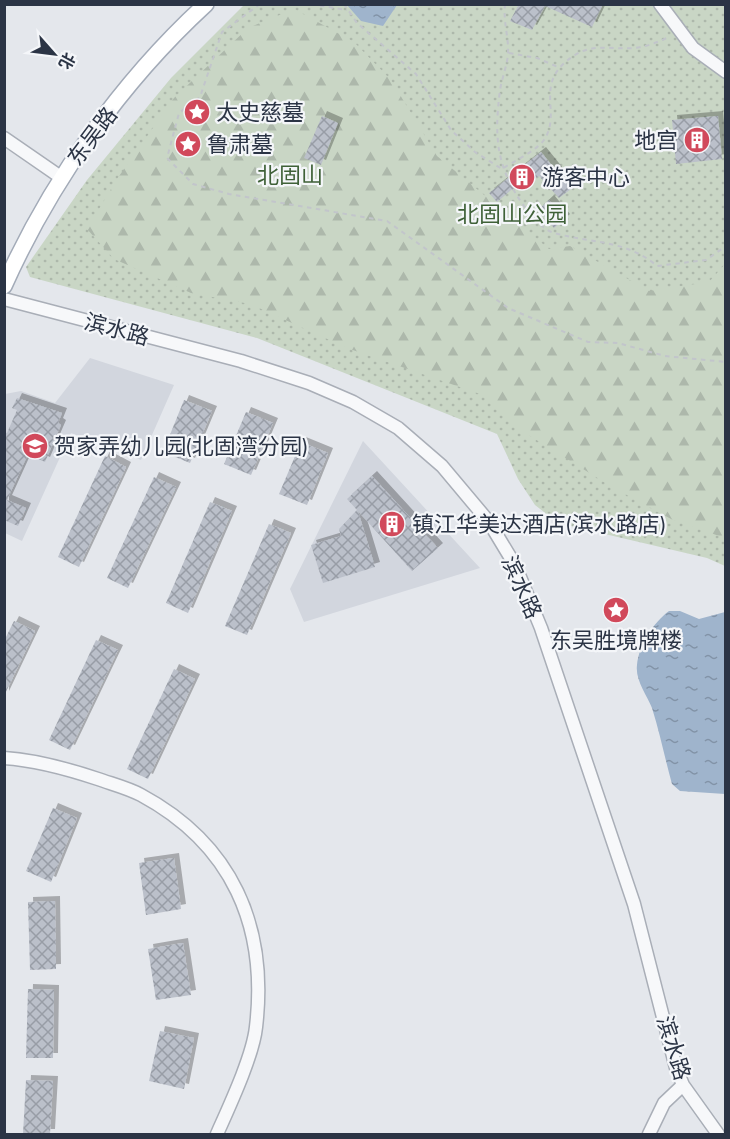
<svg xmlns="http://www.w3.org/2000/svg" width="730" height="1139" font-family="'Titillium Web','Noto Sans SC',sans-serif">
<defs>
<pattern id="grass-dots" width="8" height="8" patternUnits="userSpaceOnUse" patternTransform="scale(1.5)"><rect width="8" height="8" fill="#c9d6c5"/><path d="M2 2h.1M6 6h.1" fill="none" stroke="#adb8ab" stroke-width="1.8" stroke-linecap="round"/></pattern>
<pattern id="forest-firs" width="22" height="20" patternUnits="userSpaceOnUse" patternTransform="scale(1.5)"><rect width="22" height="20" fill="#c9d6c5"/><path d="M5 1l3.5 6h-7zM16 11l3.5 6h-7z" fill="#adb8ab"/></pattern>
<pattern id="water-ripples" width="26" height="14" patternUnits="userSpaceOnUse" patternTransform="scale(1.5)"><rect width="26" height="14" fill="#9fb4cc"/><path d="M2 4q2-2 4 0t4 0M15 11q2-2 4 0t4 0" fill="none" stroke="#8293a7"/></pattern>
<pattern id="building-cross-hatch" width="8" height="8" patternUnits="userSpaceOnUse" patternTransform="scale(1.5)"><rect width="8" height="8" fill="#bbc0ca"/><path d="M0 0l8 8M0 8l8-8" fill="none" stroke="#989da6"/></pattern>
<filter id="shadow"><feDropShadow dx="5" dy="-5" stdDeviation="0" flood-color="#0004"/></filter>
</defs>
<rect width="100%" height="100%" fill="#e4e7ec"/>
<path fill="#d2d6de" d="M90,358L174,385L141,460L71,433L22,541L5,533V394L21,391L55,403Z
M363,441L480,568L304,622L290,589Z"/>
<path fill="url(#grass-dots)" d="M244,5H725V566L707,558L558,523L535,505L518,479L497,434L257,338L30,277L26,267L87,180L171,78Z"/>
<path fill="url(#forest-firs)" d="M294,9L354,42L391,80L437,156L549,249L570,246L649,291L709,282L725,264V538L673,520L612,487L522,431L480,394L347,348L250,304L191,293L114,259L87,229L117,179L174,98L248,28Z"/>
<path fill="url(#water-ripples)" d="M347,5H397L383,26L361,21Z
M669,611H680L699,619L725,612V794L680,791L672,784C665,759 660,733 652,708C647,695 635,680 637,665C639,645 653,623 669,611Z"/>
<path fill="url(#building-cross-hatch)" filter="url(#shadow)" d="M519,4H603L592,27L545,6L532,30L510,21Z
M322,116L338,123L321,165L304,158Z
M718,116L722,159L676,164L672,120Z
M541,152L571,189L559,198L539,176L527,183L524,179L497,202L489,193Z
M549,200L565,219L554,228L538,210Z
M17,398L62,413L58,423L61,425L45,462L28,454L7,500L26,508L18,526L4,520V432L7,433L17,410L12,408Z
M184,400L212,411L190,463L163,452Z
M246,412L273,423L251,475L224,464Z
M301,442L328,453L307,505L279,494Z
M105,456L126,467L79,567L58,557Z
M372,476L438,548L412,571L358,511L375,567L323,583L311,545L341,536L339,529L357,510L347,499Z
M154,477L176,487L128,588L107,578Z
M210,502L232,511L188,613L166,603Z
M269,524L291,533L247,635L225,626Z
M14,621L35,631L4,696V641Z
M96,640L118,650L70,750L49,740Z
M174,669L195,679L148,779L127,769Z
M53,808L77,818L51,882L26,871Z
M174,858L181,909L146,915L139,863Z
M55,901L56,969L30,970L28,902Z
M183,943L191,995L156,1000L148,949Z
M28,989L54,990L53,1058H26Z
M160,1031L194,1038L184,1089L149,1081Z
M26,1080L53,1081L50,1134H23Z"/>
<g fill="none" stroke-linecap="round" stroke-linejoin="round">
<defs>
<path id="minor" d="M660,4L693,48L726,72
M4,138L62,178
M4,299L241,361L309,383L353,402L398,428L442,466L489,522L515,565L541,628L634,904L676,1068L683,1085L718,1134
M4,758C36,760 68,769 98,779C112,784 128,788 141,795C232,844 268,926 256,1027C253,1056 229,1107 217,1134
M649,1134L664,1103L683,1085"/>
<path id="major" d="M4,286C51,181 121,82 206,4"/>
</defs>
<use href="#minor" stroke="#a9aeb7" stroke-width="15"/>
<use href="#major" stroke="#a3abb8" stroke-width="18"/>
<path stroke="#c2c5cb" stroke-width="2" stroke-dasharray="4.5 4.5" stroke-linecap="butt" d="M260,4L222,32L200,97L179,113L167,158L193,184L229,194L387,221L508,308L588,342L618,343L665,356L726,362
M311,4L347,10
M344,4L357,23L416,74L451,130L475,152L502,169C514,161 536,151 544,140C563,111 531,83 575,55C594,43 613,50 634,48C646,47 658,42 669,37
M505,4C503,22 509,38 508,54C507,66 502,78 500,90C494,137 496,167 524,206C531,215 543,230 554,233C590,243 627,240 657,266L706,260L726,246
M509,53L537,58L558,67"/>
<use href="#minor" stroke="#f7f8fa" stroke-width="12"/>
<use href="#major" stroke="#fff" stroke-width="15"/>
</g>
<defs>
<symbol id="sight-disc" viewBox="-11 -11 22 22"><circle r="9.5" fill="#d1495b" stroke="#f4f6f9"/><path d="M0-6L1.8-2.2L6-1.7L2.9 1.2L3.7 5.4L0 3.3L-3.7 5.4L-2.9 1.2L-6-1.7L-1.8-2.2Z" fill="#fff"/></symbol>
<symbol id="building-disc" viewBox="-11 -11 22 22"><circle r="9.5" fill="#d1495b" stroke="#f4f6f9"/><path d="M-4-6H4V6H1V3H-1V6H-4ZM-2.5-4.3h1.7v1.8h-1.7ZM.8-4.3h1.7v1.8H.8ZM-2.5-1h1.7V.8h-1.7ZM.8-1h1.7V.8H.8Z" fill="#fff"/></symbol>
<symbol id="school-disc" viewBox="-11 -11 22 22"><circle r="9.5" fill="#d1495b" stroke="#f4f6f9"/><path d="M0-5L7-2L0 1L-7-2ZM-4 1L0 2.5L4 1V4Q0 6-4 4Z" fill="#fff"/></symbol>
</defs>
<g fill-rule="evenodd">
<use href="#sight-disc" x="182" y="97" width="30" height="30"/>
<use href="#building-disc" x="682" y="125" width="30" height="30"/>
<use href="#sight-disc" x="173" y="129" width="30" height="30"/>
<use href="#building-disc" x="507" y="162" width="30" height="30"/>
<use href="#school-disc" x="20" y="431" width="30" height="30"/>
<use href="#building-disc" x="377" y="509" width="30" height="30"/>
<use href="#sight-disc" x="601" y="595" width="30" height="30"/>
</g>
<g text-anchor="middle" stroke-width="4.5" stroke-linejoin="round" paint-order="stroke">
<g font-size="22" fill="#2b3445" stroke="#f4f6f9" text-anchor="start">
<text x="216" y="120">太史慈墓</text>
<text x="678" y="148" text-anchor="end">地宫</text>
<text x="207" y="152">鲁肃墓</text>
<text x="542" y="185">游客中心</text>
<text x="54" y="454">贺家弄幼儿园(北固湾分园)</text>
<text x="412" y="532">镇江华美达酒店(滨水路店)</text>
<text x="616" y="648" text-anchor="middle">东吴胜境牌楼</text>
</g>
<g font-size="22" fill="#2b3445" stroke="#f4f6f9">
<text transform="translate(92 136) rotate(-53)" y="8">东吴路</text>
<text transform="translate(117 329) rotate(15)" y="8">滨水路</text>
<text transform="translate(522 587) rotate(66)" y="8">滨水路</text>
<text transform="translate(674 1048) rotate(73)" y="8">滨水路</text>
</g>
<g font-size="22" fill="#3f6138" stroke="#f4f6f9">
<text x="290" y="183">北固山</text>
<text x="512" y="222">北固山公园</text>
</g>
</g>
<rect width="730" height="1139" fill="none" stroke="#2b3445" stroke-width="12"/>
<g transform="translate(54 54) rotate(118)" stroke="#f4f6f9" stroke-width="4.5" paint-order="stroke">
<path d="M0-4.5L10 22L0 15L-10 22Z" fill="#2b3445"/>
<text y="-9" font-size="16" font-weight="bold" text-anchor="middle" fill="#2b3445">北</text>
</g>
</svg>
